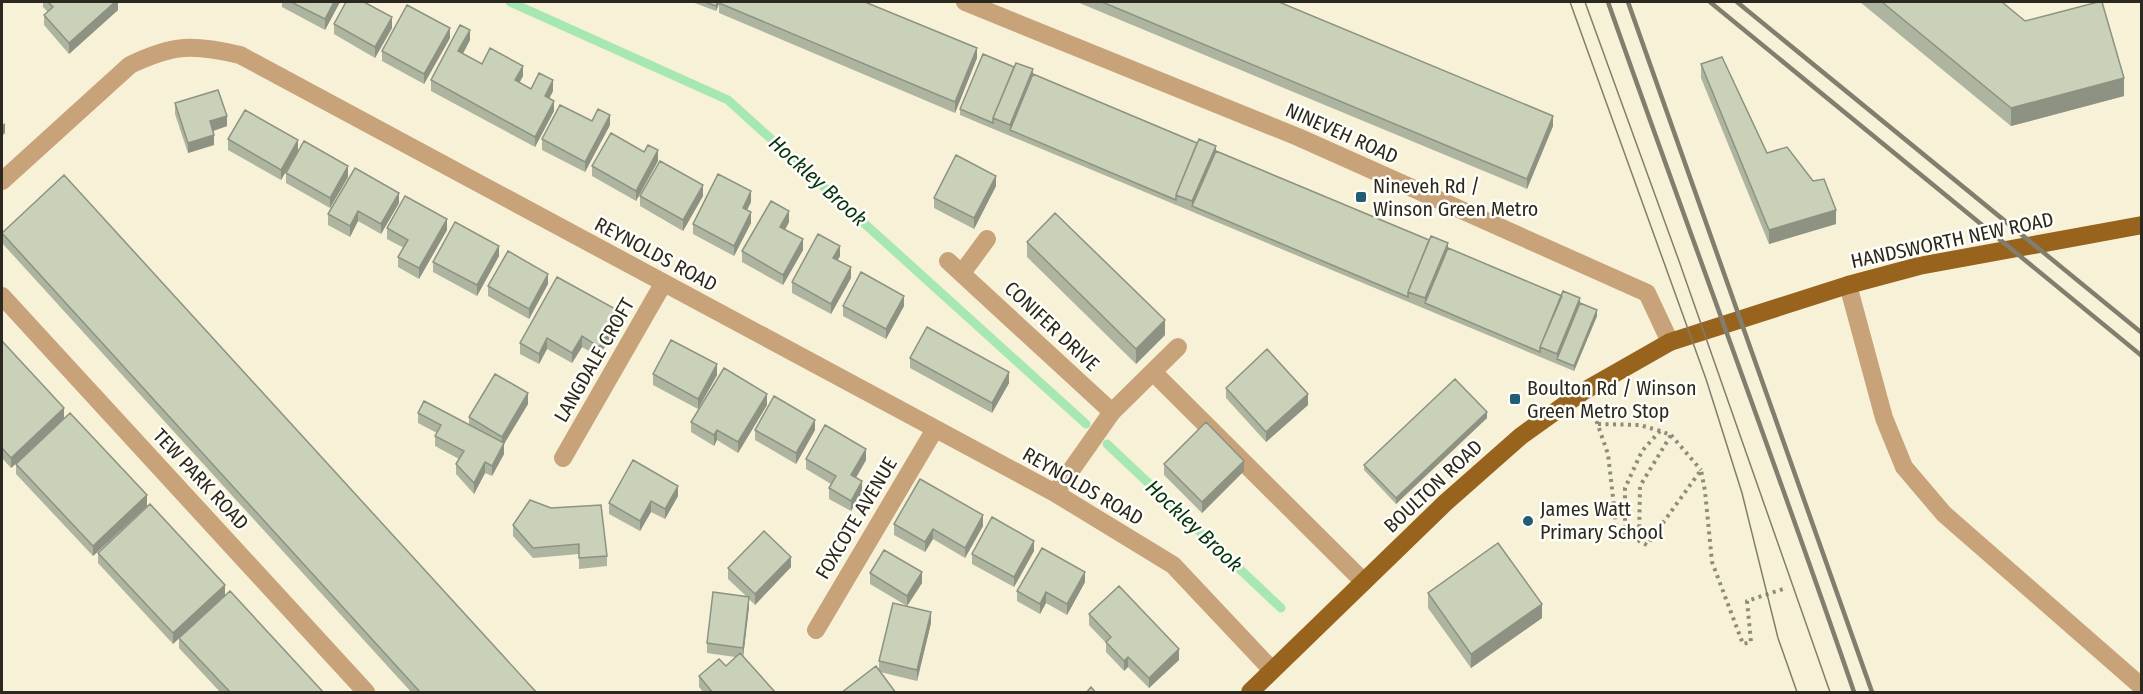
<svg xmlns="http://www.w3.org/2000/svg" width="2143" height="694" font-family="'Fira Sans Condensed',sans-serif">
<rect width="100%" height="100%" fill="#f7f1d8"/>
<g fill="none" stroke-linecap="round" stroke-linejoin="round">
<path stroke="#a7e7b1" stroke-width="9" d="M510,2L728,100L1086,424
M1107,444L1281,608"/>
<path stroke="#908c7b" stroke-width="4" stroke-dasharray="3 4.5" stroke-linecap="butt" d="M1594,414L1608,454L1617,532L1625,534V488L1642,451L1660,431L1671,435L1640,486L1639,541L1647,545L1701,470L1705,491L1712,562L1743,644L1751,642L1747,601L1783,589
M1598,424L1640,425L1660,431
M1671,435L1701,470"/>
<path stroke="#c8a279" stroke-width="18" d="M965,2L1298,137L1647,293L1670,342
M2,181L130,65C174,44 193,44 240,55L1055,493L1173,565L1272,670
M948,261L1112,412
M962,273L987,239
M1848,285L1884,418L1904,467L1944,514L2142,687
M2,296L366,692
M1153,372L1364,582
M563,458L663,284
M1055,493L1112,412L1178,347
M816,630L935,429"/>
<path stroke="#98631c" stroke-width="18" d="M1250,692L1445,503L1521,436L1584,391L1670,342L1848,285L1919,266L2142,225"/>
<path stroke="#817e6d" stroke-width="1.5" d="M1570,2L1706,379L1742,493L1778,638L1797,692
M1585,2L1679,261L1830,692"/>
<path stroke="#817e6d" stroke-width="4.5" d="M1608,2C1689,232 1775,461 1854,692
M1628,2L1872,692
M1710,2L2142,356
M1737,2L2142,333"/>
</g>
<path fill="#adb49f" d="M43,2H118V10L69,54L44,25V15L48,12L43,7Z
M282,2H340L325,30L282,7Z
M692,2H865L977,58L955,113L719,13V3L716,11Z
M1077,2H1279L1553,126L1527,189Z
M1860,2H2002L2025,21L2124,96L2011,126Z
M334,24L392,28L375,58L334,34Z
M450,38L424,84L382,61V51Z
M470,40L463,54L482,64L523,76L519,83L531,89L553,91L549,98L554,111L535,147L431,91V80Z
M1701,64L1767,153L1836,224L1769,244L1701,78Z
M1033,74L1580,303L1597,316L1574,371L960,115V109Z
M175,103L227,126L213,131L214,145L188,153L175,114Z
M592,121L610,125L585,172L542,150V139Z
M228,139L298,151L281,180L228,150Z
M658,161L636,201L592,176V166Z
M286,173L348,177L330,208L286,183Z
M996,186L974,229L934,208V198Z
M640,196H703L683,231L640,206Z
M751,202L747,210L751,223L734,256L693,234V224Z
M399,203L381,234L358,221L350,237L328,225V214Z
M789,222L785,230L803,250L783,285L742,262V251Z
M387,228L447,230L419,279L398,267V257L404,248L387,239Z
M2,233L537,693H412L2,243Z
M1027,242L1165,335L1136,364L1027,257Z
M499,256L477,296L433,272V262Z
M840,256L838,260L851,278L831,314L792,293V282Z
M548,284L529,319L488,296V286Z
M843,306H904L886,339L843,316Z
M619,322L599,357L582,347L572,363L547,349L539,364L520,354V343Z
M2,341L64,418L147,506L93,556L16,474V464L11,468L2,458Z
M910,358L1009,383L992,413L910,368Z
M653,374L717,375L698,409L653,385Z
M1226,388L1308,405L1266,442L1226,398Z
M528,404L504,444V454L492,476L485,473L474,494L456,474V464L459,459L435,446V436L437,433L418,423V413L469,425V417Z
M767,405L738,453L717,440L714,446L691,432V422Z
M1487,418L1396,504L1364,470V465Z
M755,430H815L796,464L755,440Z
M806,459L866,460L856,478L862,492L851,511L829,499V488L831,484L806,469Z
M1164,464L1244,471L1202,513L1164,475Z
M678,496L665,519L651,512L640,531L609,514V503Z
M530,500L607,556V566L579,569V554L533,558L513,536V525Z
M894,524L983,526L965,558L933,539L925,552L894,535Z
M1034,551L1014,587L972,564V554Z
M98,553L225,595L324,693H221L179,648V638L173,644L98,563Z
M791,567L755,605L749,599V607L743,657L775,693H704L699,687V676L726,666L735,657L707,653V643L746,596L728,579V568Z
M870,573L922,583L907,606L870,584Z
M1085,582L1067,615L1046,603L1040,614L1017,601V591Z
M1428,593L1542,618L1471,668L1428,608Z
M1089,614L1179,660L1149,688L1128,667L1124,671L1106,652V643L1089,625Z
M931,623L917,681L880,672L879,670V661Z"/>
<path fill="#8d9282" d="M115,2H118V10L69,54V43Z
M334,2H340L325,30V19Z
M717,2H720L716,11V6Z
M392,17V28L375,58V47Z
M450,28V38L424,84V74Z
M470,30V40L458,62V51Z
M977,48V58L955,113V102Z
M523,66V76L515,91V80Z
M1033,69V80L1010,130V125Z
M2124,78V96L2011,126V108Z
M553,80V91L545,107V96Z
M554,101V111L535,147V137Z
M610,115V125L585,172V162Z
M227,116V126L210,132V121Z
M1553,116V126L1527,189V179Z
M5,123V133L2,136V125Z
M214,135V145L188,153V143Z
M298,140V151L281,180V170Z
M1216,146V156L1192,206V201Z
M658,150V161L636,201V191Z
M348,166V177L330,208V198Z
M996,176V186L974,229V218Z
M703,185V196L683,231V220Z
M751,191V202L743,218V208Z
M399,193V203L381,234V224Z
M1836,210V224L1769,244V230Z
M358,211V221L350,237V226Z
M789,211V222L780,238V227Z
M751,212V223L734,256V246Z
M447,219V230L419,279V268Z
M803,239V250L783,285V275Z
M1448,243V253L1425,303V298Z
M499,246V256L477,296V285Z
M840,246V256L833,268V258Z
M851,267V278L831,314V304Z
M548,274V284L529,319V309Z
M904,296V306L886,339V329Z
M1580,298V309L1557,359V354Z
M1597,310V316L1574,371V366Z
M619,311V322L599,357V347Z
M1165,320V335L1136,364V349Z
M582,336V347L572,363V353Z
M547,338V349L539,364V354Z
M717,364V375L698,409V399Z
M1009,372V383L992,413V403Z
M528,393V404L504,444V454L492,476V466L502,446V437Z
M767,394V405L738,453V442Z
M1308,394V405L1266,442V432Z
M64,408V418L11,468V458Z
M1487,412V418L1396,504V498Z
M815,420V430L796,464V453Z
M717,430V440L714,446V435Z
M866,449V460L851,486V475Z
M1244,461V471L1202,513V502Z
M485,462V473L474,494V483Z
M862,481V492L851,511V501Z
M678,486V496L665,519V509Z
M147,495V506L93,556V546Z
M651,501V512L640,531V521Z
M983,515V526L965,558V548Z
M933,529V539L925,552V542Z
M1034,541V551L1014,587V577Z
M791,557V567L755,605V594Z
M922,572V583L907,606V596Z
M1085,572V582L1067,615V604Z
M225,585V595L173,644V633Z
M1046,592V603L1040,614V604Z
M749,597V607L743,658V648Z
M1542,604V618L1471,668V654Z
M931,612V623L917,681V670Z
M1179,649V660L1149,688V678Z
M1128,657V667L1124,671V661Z"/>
<path fill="#c9d1b9" stroke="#8d9282" stroke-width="1.5" d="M48,2H115L69,43L44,15L53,7Z
M291,2H334L325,19Z
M346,2H364L392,17L375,47L334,24Z
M705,2H717L716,6Z
M720,2H865L977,48L955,102L719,3Z
M1102,2H1279L1553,116L1527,179Z
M1882,2H2002L2025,21L2098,2H2102L2124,78L2011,108Z
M407,5L450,28L424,74L382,51Z
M460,25L470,30L458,51L482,64L490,48L523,66L515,80L531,89L539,73L553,80L545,96L554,101L535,137L431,80Z
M983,54L1014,67L993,118V123L960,109Z
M1722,57L1767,153L1787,147L1813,181L1824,179L1836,210L1769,230L1701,64Z
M1016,63L1033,69L1010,125L993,118Z
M1033,74L1197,143L1176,195V200L1010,130Z
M218,90L227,116L210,121L214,135L188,143L175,103Z
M560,105L592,121L598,109L610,115L585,162L542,139Z
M245,110L298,140L281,170L228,139Z
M611,133L644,152L648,145L658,150L636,191L592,166Z
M1199,139L1216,146L1192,201L1176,195Z
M304,141L348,166L330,198L286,173Z
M1216,151L1429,240L1408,292V297L1192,206Z
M956,155L996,176L974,218L934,198Z
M660,161L703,185L683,220L640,196Z
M355,168L399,193L381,224L358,211L350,226L328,214Z
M718,174L751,191L743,208L751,212L734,246L693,224Z
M64,175L537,693H421L2,233Z
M405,196L447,219L419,268L398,257L408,240L387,228Z
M771,201L789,211L780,227L803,239L783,275L742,251Z
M1055,213L1165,320L1136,349L1027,242Z
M455,222L499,246L477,285L433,262Z
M818,234L840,246L833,258L851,267L831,304L792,282Z
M1431,236L1448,243L1425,298L1408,292Z
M1448,248L1562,296L1540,347V352L1425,303Z
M508,251L548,274L529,309L488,286Z
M861,272L904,296L886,329L843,306Z
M557,277L619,311L599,347L582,336L572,353L547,338L539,354L520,343Z
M1563,291L1580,298L1557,354L1540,347Z
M1580,303L1597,310L1574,366L1557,359Z
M927,327L1009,372L992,403L910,358Z
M671,340L717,364L698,399L653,374Z
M2,341L64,408L11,458L2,448Z
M1267,349L1308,394L1266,432L1226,388Z
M724,368L767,394L738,442L717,430L714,435L691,422Z
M495,374L528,393L502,437L469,417Z
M1455,379L1487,412L1396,498L1364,465Z
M774,396L815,420L796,453L755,430Z
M424,401L504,443L492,466L485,462L474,483L456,464L464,451L435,436L441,425L418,413Z
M70,413L147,495L93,546L16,464Z
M1206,422L1244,461L1202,502L1164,464Z
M825,425L866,449L851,475L862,481L851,501L829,488L836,476L806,459Z
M633,460L678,486L665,509L651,501L640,521L609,503Z
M920,479L983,515L965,548L933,529L925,542L894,524Z
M530,500L551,508L601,505L607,556L579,558V544L533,548L513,525Z
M150,504L225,585L173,633L98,553Z
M992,517L1034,541L1014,577L972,554Z
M764,531L791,557L755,594L728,568Z
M1498,543L1542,604L1471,654L1428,593Z
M1042,548L1085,572L1067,604L1046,592L1040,604L1017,591Z
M884,550L922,572L907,596L870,573Z
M1119,586L1179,649L1149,678L1128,657L1124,661L1106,642L1111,637L1089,614Z
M230,591L324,693H231L179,638Z
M713,592L749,597L743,648L707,643Z
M893,603L931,612L917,670L879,661Z
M740,653L775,692L774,693H713L699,676L719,659L726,666Z
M876,666L896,693H841Z
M1091,687L1096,693H1086Z"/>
<g fill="#225d75" stroke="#fffef9" stroke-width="2">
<rect x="1355" y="191" width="12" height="12" rx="3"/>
<rect x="1509" y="393" width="12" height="12" rx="3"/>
<circle cx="1528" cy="521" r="6"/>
</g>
<g text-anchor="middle" stroke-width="5" stroke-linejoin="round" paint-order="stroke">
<g font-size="20" fill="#2b291f" stroke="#fffef9">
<text transform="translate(1342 133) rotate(24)" y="7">NINEVEH ROAD</text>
<text transform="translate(1952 240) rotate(-12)" y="7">HANDSWORTH NEW ROAD</text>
<text transform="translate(656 254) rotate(28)" y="7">REYNOLDS ROAD</text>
<text transform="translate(1052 326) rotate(43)" y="7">CONIFER DRIVE</text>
<text transform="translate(594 360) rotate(-60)" y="7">LANGDALE CROFT</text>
<text transform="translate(201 479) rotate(47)" y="7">TEW PARK ROAD</text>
<text transform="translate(1083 486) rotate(30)" y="7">REYNOLDS ROAD</text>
<text transform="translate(1433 486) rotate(-43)" y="7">BOULTON ROAD</text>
<text transform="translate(856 518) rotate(-59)" y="7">FOXCOTE AVENUE</text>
</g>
<g font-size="20" fill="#2b291f" stroke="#fffef9" text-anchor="start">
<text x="1373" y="193">Nineveh Rd /<tspan x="1373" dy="23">Winson Green Metro</tspan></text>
<text x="1527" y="395">Boulton Rd / Winson<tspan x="1527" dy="23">Green Metro Stop</tspan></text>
<text x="1540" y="516">James Watt<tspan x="1540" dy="23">Primary School</tspan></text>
</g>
<g font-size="21" font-style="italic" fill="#043413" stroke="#fffef9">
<text transform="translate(818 181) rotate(42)" y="7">Hockley Brook</text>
<text transform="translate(1194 526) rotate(43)" y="7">Hockley Brook</text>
</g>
</g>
<rect width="2143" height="694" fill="none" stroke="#2b291f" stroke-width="6"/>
</svg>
